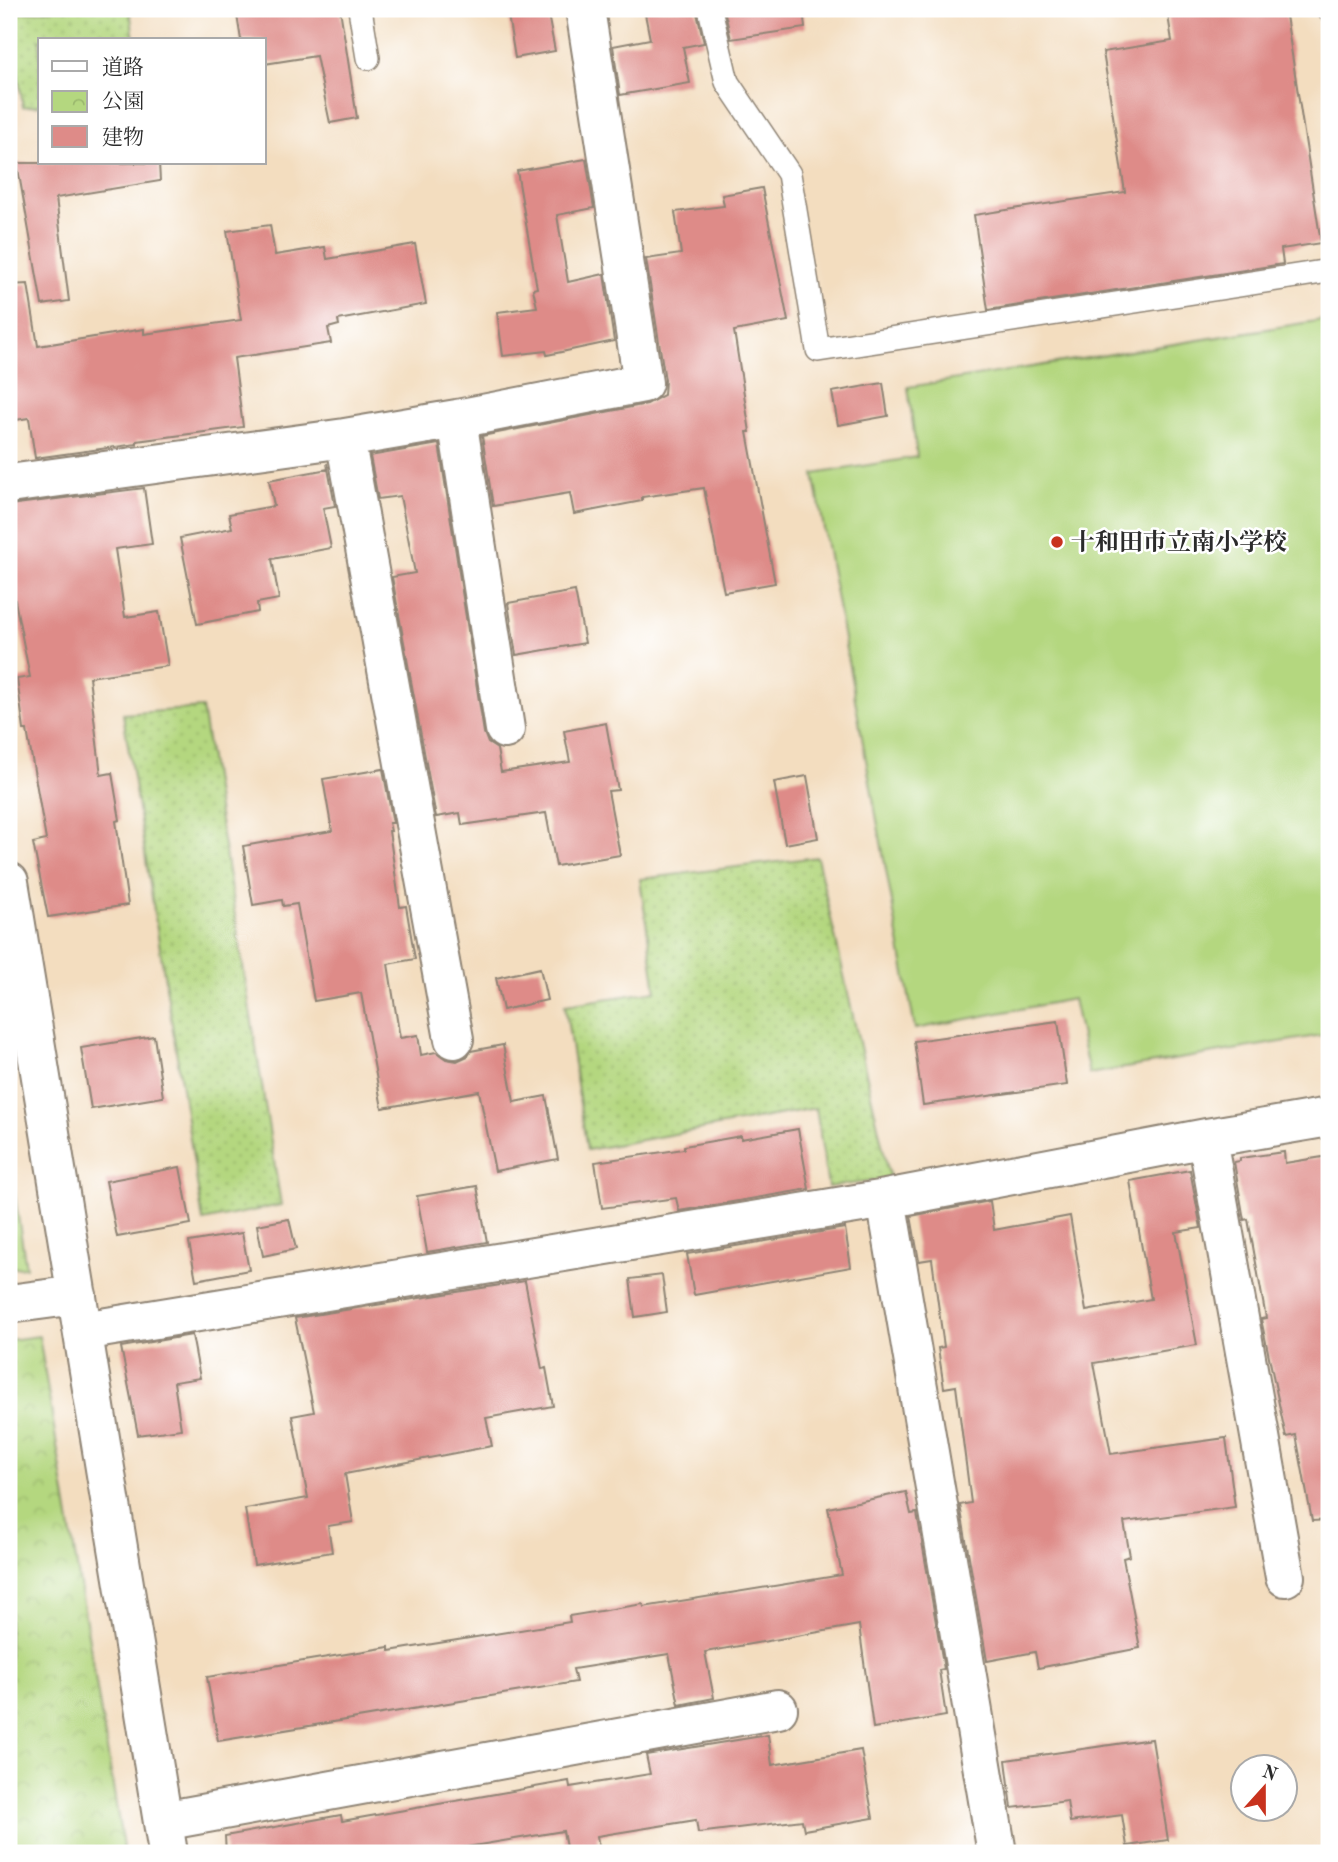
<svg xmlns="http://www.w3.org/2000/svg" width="1338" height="1862" font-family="'Old Standard TT','Noto Serif JP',serif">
<defs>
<pattern id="park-crowns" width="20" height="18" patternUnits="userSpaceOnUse" patternTransform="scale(1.75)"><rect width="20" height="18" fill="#b4d77f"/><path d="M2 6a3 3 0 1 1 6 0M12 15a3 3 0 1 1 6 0" fill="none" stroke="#9bb96e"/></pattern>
<pattern id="garden-dots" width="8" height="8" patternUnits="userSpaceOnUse" patternTransform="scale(1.75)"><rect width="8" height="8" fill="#b4d77f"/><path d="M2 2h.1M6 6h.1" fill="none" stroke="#9bb96e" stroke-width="1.8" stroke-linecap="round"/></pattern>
</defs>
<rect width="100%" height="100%" fill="#fff"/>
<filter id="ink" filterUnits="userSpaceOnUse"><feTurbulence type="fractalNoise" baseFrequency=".0143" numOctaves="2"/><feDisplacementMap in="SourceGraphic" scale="14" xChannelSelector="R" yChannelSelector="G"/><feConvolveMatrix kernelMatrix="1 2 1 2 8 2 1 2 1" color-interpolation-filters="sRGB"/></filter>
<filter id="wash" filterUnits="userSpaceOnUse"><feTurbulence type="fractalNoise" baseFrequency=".00686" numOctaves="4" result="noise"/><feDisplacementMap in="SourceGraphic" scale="28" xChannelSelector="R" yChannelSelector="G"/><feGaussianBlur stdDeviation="1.57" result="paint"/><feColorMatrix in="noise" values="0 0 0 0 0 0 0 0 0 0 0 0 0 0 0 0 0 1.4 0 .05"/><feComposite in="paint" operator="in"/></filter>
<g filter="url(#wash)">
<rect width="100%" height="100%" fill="#f3ddbf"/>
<path fill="url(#park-crowns)" stroke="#708155" stroke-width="2" d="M9,1159L26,1267L9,1268Z
M39,1336L124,1853H9V1340Z"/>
<path fill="url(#garden-dots)" stroke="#708155" stroke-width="2" d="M53,9H130L134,40H40V105L23,107L9,15Z
M202,708L281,1205L203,1221L123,714Z
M817,857L890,1179L828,1187L816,1108L587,1150L565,1005L656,991L640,879Z"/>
<path fill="#b4d77f" stroke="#708155" stroke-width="2" d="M1329,319V1034L1089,1074L1073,999L915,1029L814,474L917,457L908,387Z"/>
<g id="blocks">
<path fill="#de8b88" d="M236,9H340L357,118L330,123L316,56L264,64V40H241Z
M507,9H547L555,51L515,58Z
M644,9H696L704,43L683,47L690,83L620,95L613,46L650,39Z
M724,9H803L805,28L731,39Z
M1167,9H1285L1321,243L1281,249L1283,264L988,310L974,215L1125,192L1103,52L1172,41Z
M586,159L594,208L557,215L568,282L604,274L614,341L547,355L546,351L503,356L497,312L537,307L533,289L537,288L517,171Z
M17,163H159L160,181L56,198L69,301L42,305Z
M762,188L788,321L734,331L750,432H747L775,583L724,592L704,488L642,497V501L574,514L570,493L493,506L482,436L647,404L664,395L665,380L646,259L681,254L675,212L724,206L722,195Z
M270,225L275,255L325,247L327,259L415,244L426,304L338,320L339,325L328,328L331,343L234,358L243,427L137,441V444L35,458L29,418L9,421V285L28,284L38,346L144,329V334L241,320L227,231Z
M883,383L888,416L838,425L832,392Z
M439,444L484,733L488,743L497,749L501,772L570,762L564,731L606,723L618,790L608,791L620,855L556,866L546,813L462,825L460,813L436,817L392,577L415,573L400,496L378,499L370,456Z
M327,463L335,506L323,508L331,548L272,559L279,599L257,603L258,612L197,624L180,538L232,528L229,514L274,506L269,480L328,469Z
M144,488L152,544L115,549L125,617L159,612L168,666L89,677L101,775L112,773L120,820L116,821L128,905L48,917L33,843L46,840L27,730H24L17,679L30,677L9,570V505Z
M575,591L585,643L516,655L508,603Z
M383,769L393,823H389L391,831H389L400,907L406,906L415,959L388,964L400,1038L418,1035L421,1055L436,1052L446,1059L457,1061L468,1056L471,1051L503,1045L514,1102L546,1096L558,1159L495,1171L479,1091L382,1108L361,993L314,1001L297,904L283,906L282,900L253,905L243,846L332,831L323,779Z
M807,776L818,838L785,844L774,782Z
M540,968L547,1000L503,1010L496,978Z
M1058,1021L1067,1085L923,1105L914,1041Z
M154,1036L163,1097L91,1109L81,1048Z
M798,1129L809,1189L679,1211L676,1198L602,1208L595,1162L684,1149V1146L741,1136V1139Z
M1284,1152L1285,1163L1329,1156V1520L1312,1521L1296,1435L1286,1437L1261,1319L1266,1318L1248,1219L1244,1220L1234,1162L1240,1161V1158Z
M180,1167L191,1224L117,1237L106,1181Z
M1190,1170L1201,1228L1176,1232L1197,1345L1094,1363L1111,1454L1226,1438L1235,1507L1124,1522L1130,1556L1123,1558L1140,1648L1038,1668L1035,1652L987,1661L960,1505L971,1503L956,1386L944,1388L938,1348L944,1347L932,1259L919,1261L911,1216L990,1201L994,1230L1070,1216L1086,1311L1151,1299L1130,1181Z
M477,1186L487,1242L427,1252L417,1196Z
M289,1219L296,1249L263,1256L257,1225Z
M845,1228L851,1267L694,1295L687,1254Z
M242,1233L249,1270L196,1280L189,1242Z
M662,1275L667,1312L635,1317L630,1279Z
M525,1281L542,1369L546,1368L553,1406L486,1418L492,1446L345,1474L353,1522L328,1526L332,1552L254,1565L245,1509L308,1498L292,1416L314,1412L295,1318Z
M192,1335L200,1378L174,1382L181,1429L138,1435L121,1347Z
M906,1492L911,1514L917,1513L944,1669L939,1670L946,1716L873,1728L859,1625L705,1652L714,1698L679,1705L669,1654L573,1669L576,1682L218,1741L207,1677L389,1647V1651L570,1622L569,1616L643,1604L644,1607L842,1575L828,1508Z
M768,1735L772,1765L861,1750L873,1818L804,1830L802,1820L698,1833L696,1820L597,1836L600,1853H567L563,1831L431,1853H226L225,1836L341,1815L342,1821L569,1781L570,1787L650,1774L646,1755Z
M1152,1739L1168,1840L1127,1846L1122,1815L1070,1822L1067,1801L1012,1808L1006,1760Z"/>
</g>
</g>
<g filter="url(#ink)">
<use href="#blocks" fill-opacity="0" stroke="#8f8475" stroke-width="2"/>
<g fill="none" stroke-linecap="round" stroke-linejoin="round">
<defs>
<path id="service" d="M360,9L368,58
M710,9L727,82L789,174L818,350L1329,271
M1329,9V10"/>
<path id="minor" d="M457,419L505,729
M345,438L454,1039
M9,484L345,438L457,419L643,383L585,9
M9,882L168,1853
M1207,1138L1285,1577
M886,1199L997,1853
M9,1304L77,1295
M83,1331L886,1199L1207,1138L1329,1117
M163,1821L778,1709"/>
</defs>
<use href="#service" stroke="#8f8475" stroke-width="26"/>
<use href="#minor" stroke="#8f8475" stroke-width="42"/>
<use href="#service" stroke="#fff" stroke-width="23"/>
<use href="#minor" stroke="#fff" stroke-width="38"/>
</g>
</g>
<circle fill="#c8321e" stroke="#fff" stroke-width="2.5" cx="1057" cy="542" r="7"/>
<g text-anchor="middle" stroke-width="5" stroke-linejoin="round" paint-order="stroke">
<g font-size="24" font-weight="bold" fill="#2b2b2b" stroke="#fff" text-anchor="start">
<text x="1071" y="550">十和田市立南小学校</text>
</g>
</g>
<rect width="1338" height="1862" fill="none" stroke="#fff" stroke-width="35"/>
<rect x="38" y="38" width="228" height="126" fill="#ffffff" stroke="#aaaaaa" stroke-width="2"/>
<rect x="52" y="61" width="35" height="10" fill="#ffffff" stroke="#aaaaaa" stroke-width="2"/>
<text x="102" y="74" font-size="21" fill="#2b2b2b">道路</text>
<rect x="52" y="91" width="35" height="21" fill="url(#park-crowns)" stroke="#aaaaaa" stroke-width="2"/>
<text x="102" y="108" font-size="21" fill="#2b2b2b">公園</text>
<rect x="52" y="126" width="35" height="21" fill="#de8b88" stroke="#aaaaaa" stroke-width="2"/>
<text x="102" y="144" font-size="21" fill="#2b2b2b">建物</text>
<g transform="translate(1264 1788) rotate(21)"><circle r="33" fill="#ffffff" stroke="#aaaaaa" stroke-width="2"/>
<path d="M0-5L12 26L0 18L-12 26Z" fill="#c8321e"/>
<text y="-10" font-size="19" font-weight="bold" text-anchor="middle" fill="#2b2b2b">N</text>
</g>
</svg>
